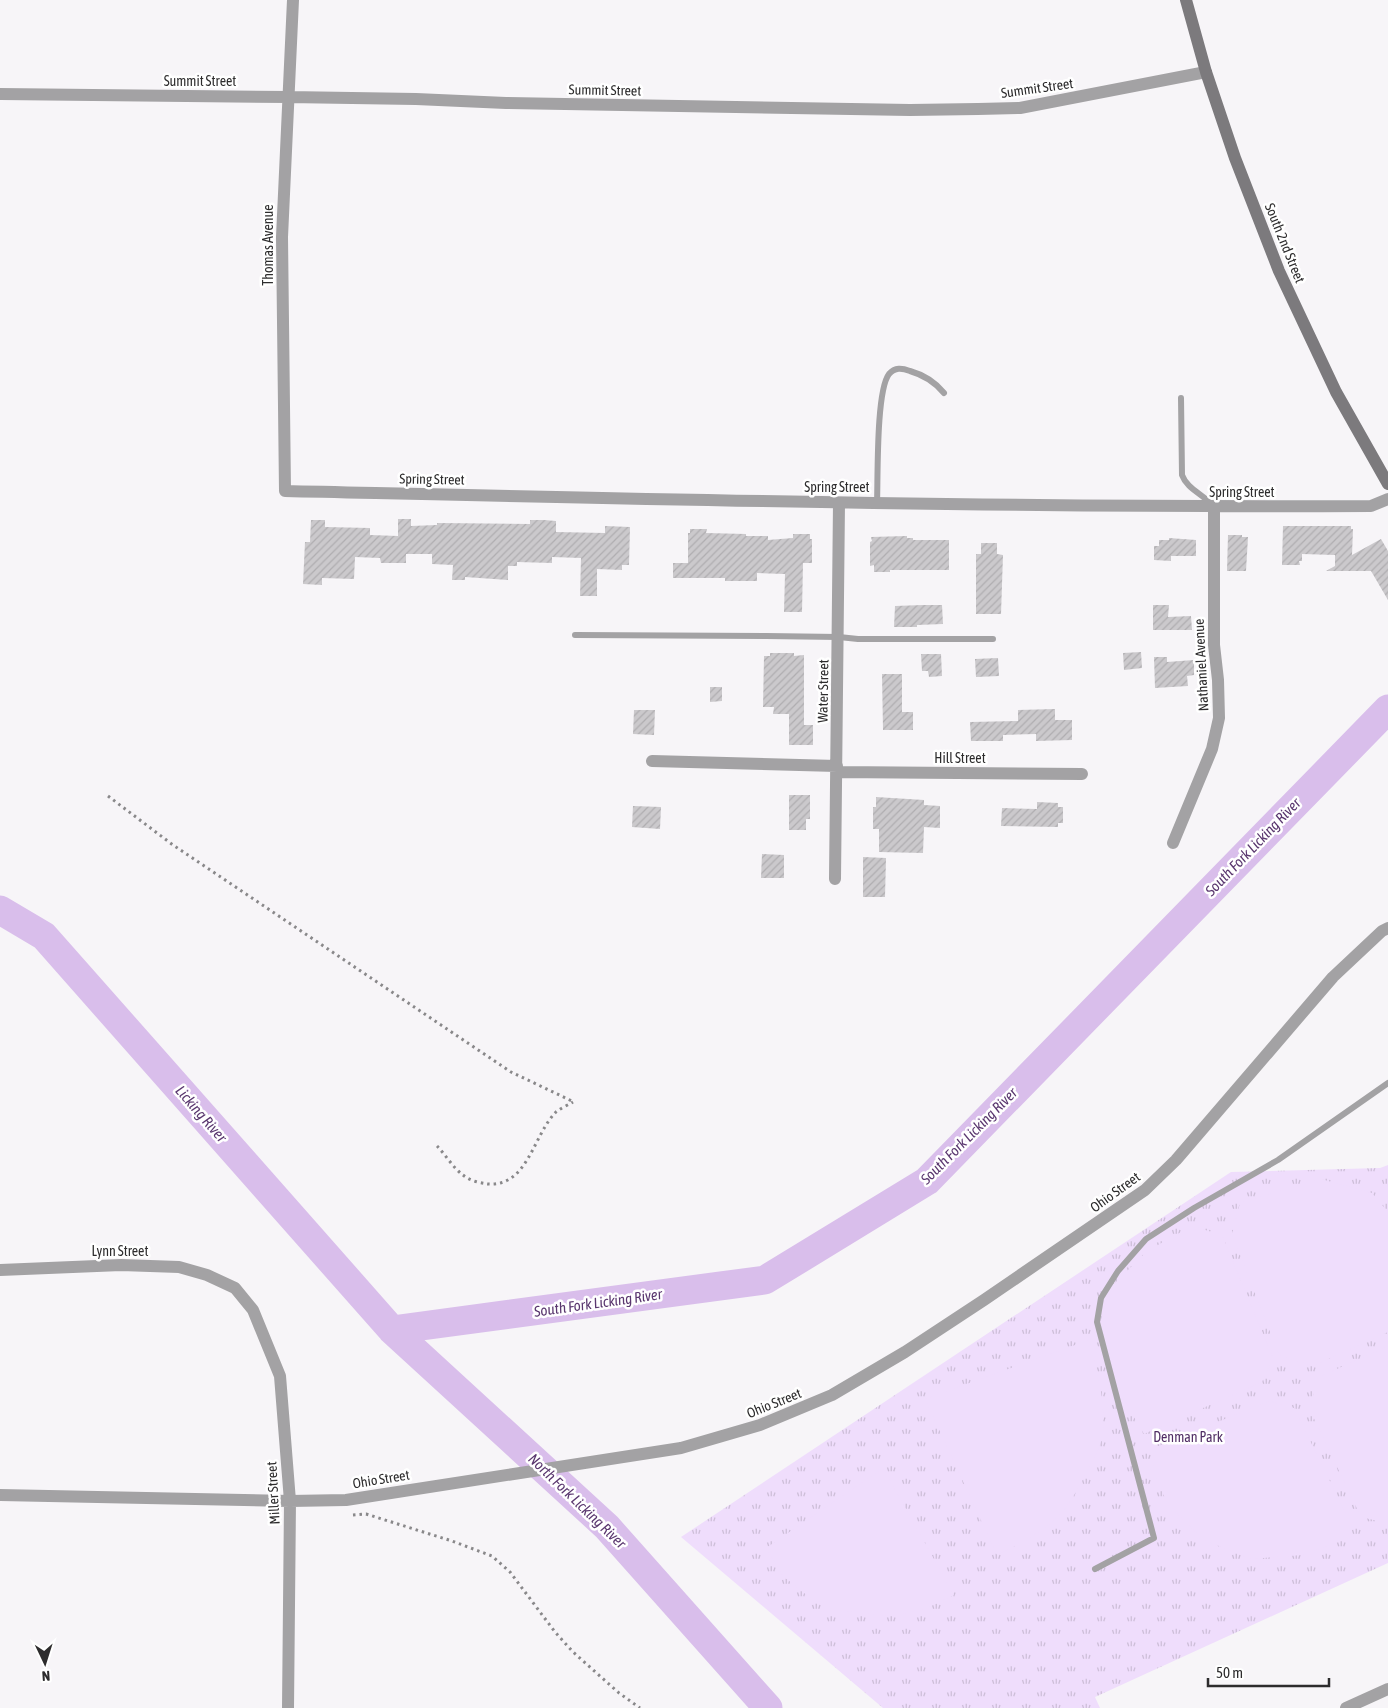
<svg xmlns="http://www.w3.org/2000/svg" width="1388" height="1708" font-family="'Asap Condensed',sans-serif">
<defs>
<pattern id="grass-tufts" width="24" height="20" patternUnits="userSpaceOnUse" patternTransform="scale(1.25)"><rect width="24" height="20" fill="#efddfc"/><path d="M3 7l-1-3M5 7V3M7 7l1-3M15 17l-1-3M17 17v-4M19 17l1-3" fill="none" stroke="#cdbed8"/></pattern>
<pattern id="building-hatch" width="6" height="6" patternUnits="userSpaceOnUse" patternTransform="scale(1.25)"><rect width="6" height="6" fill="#cbc9cc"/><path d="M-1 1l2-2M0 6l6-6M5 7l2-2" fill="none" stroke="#afadb0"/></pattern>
</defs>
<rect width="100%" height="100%" fill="#f7f5f8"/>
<path fill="url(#grass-tufts)" d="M1388,1165V1563L1095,1697L1100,1708H883L681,1537L1231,1172L1380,1168Z"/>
<path fill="#efddfc" d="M1321,1179L1372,1193L1388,1212V1332L1313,1366L1279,1355L1232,1234L1240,1203Z
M1192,1226L1222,1235L1273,1358L1262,1382L1144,1434L1106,1370L1100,1323L1110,1288L1147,1251Z
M1089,1340C1097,1371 1107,1405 1102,1437C1100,1449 1092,1462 1087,1472C1077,1490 1068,1509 1052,1522C1036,1536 1016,1545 997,1555L925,1399Z
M1388,1346V1519L1382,1522L1361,1517L1309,1408L1319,1377Z
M1269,1401L1294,1408L1349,1520L1338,1542L1302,1555L1251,1559L1204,1540L1168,1505L1153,1470L1156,1447Z
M883,1468L954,1595L925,1609L891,1616L843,1611L809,1597L783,1576L766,1548Z"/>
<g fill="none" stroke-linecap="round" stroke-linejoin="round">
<path stroke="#d9beeb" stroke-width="29" d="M0,910L44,936L392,1330L607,1527L768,1708
M392,1330L765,1280L927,1181L1388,709"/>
</g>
<path fill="url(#building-hatch)" d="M398,519H411V526L437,525V523L530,524V520H544L556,521V532L605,533V526L630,527L629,565H622V570L597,569V596H580L581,558L552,557V563L517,562V566H508V580L465,577V580H452L453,565L432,564V554H406V563H381L380,558L355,557L354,579L322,578V585L303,584L305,542H310L311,520H325V527L370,528V535L398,536Z
M1283,526H1351V529H1353L1352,555L1381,539L1388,551V600L1371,571H1326L1335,566V555L1302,554V561H1299L1300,565H1282Z
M690,529H707L706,533L746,534V536H768V540L793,538V534H810V539H812V563H803L802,612H784L785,574L757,573V581H725V578H673V563H688V533H690Z
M1228,535H1242V537H1248L1246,571H1227Z
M907,536V538H913V540H949V570H890V572H874V565L870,566V542L872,541L871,537Z
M1169,538L1196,540V556H1171V561L1154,560V546H1159V540H1169Z
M981,543H997V554L1003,555L1001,614H976V554H981Z
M923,605H942L943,624L917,625V627H894L895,606Z
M1153,605H1169L1168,617L1191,616L1192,630H1153Z
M1141,652L1142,668L1124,670L1123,653Z
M770,653H794V656L804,655V725H813V745H789V714H773L774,707H763L764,656H770Z
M921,654H941L942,676L929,677L928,671H922Z
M1154,657H1167V662L1194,660V675L1187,676L1188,686L1155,688Z
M998,658L999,676L976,677L975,659Z
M882,674H902V712H913V730H883Z
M710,687H722V701L710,702Z
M1055,709V720H1072V740L1036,741V734L1003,735V741H971L970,722L1018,721V710Z
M634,710H655L654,735L633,734Z
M789,795H810V819H806V830H789Z
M876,797L924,800V805L940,806V828L924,827L923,853L879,852V829H873V807H876Z
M1037,802L1058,803V807H1063V823H1058V827L1001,826L1002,808L1037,809Z
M633,806L661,807L660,829L632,827Z
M762,854L784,855V878H761Z
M863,857L886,858L885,897H863Z"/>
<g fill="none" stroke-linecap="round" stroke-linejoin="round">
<path stroke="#89888a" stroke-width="3" stroke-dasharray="2.5 4" stroke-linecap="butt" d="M108,796L173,845L511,1072L574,1102
M437,1146C445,1154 454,1169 463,1175C470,1181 480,1183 488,1184C528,1187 533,1135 556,1112C561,1108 568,1105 573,1102
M353,1515L366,1514L452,1541L492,1556L510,1572L555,1632L573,1652L619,1693L640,1708"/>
<path stroke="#a3a2a4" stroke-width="6" d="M1181,398L1182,475C1187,489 1203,494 1212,505
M877,503C878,478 876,391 889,374C895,367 902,368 910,371C924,375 935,382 944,393
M575,635L766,636L839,637L858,639H993
M1095,1569L1154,1538L1097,1322L1101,1298L1118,1271L1146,1239L1194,1208L1278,1160L1388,1083"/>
<path stroke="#a3a2a4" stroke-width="12" d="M293,0L282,237L285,491C647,499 1009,508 1371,506L1388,499
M0,94L288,97L416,99L506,103L910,110L978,109L1020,108L1206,72
M652,761L837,766
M837,772L1082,774
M1173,843L1212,749L1219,718L1218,680L1214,645V507
M835,879L839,503
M0,1270L121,1265L179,1267L207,1275L235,1288L253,1310L280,1376L290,1501L288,1708
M0,1495L290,1501L346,1500L681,1448L760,1425L832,1395L905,1352L984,1300L1145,1190L1176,1160L1333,977L1382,931L1388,928
M1346,1708L1388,1689"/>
<path stroke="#7c7a7d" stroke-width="12" d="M1186,0L1206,72L1235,158L1279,271L1336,392L1388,484"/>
</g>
<g text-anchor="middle" stroke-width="5" stroke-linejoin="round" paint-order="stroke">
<g font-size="14" fill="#2d2c2d" stroke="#fff">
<text x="200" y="86">Summit Street</text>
<text transform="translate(1037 88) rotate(-8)" y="5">Summit Street</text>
<text transform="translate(605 90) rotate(1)" y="5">Summit Street</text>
<text transform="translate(1285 243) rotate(68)" y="5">South 2nd Street</text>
<text transform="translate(268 245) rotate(-90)" y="5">Thomas Avenue</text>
<text transform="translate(432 479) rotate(1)" y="5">Spring Street</text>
<text x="837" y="492">Spring Street</text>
<text x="1242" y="497">Spring Street</text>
<text transform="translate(1201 665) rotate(-93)" y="5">Nathaniel Avenue</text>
<text transform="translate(823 691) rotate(-89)" y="5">Water Street</text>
<text x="960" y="763">Hill Street</text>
<text transform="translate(1115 1192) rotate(-36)" y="5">Ohio Street</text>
<text x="120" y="1256">Lynn Street</text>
<text transform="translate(774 1403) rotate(-22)" y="5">Ohio Street</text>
<text transform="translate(381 1479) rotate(-9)" y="5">Ohio Street</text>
<text transform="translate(273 1493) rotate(-93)" y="5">Miller Street</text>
</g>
<g font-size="14" fill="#512e65" stroke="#fff">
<text x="1188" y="1442">Denman Park</text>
</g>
<g font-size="15" font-style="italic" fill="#5a376f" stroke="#fff">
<text transform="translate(1253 847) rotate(-46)" y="5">South Fork Licking River</text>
<text transform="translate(201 1114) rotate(49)" y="5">Licking River</text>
<text transform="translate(969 1136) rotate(-45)" y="5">South Fork Licking River</text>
<text transform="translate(598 1303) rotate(-8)" y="5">South Fork Licking River</text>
<text transform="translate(577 1501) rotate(44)" y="5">North Fork Licking River</text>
</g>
</g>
<g transform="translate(45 1663) rotate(176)" stroke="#ffffff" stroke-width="4" paint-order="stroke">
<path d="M0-4L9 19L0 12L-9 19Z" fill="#2d2c2d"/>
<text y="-8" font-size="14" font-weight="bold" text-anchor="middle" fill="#2d2c2d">N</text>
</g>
<path d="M1208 1678v8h121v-8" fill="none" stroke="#2d2c2d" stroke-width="2.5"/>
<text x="1216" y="1678" font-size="15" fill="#2d2c2d" stroke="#ffffff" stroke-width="4" paint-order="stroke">50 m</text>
</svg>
